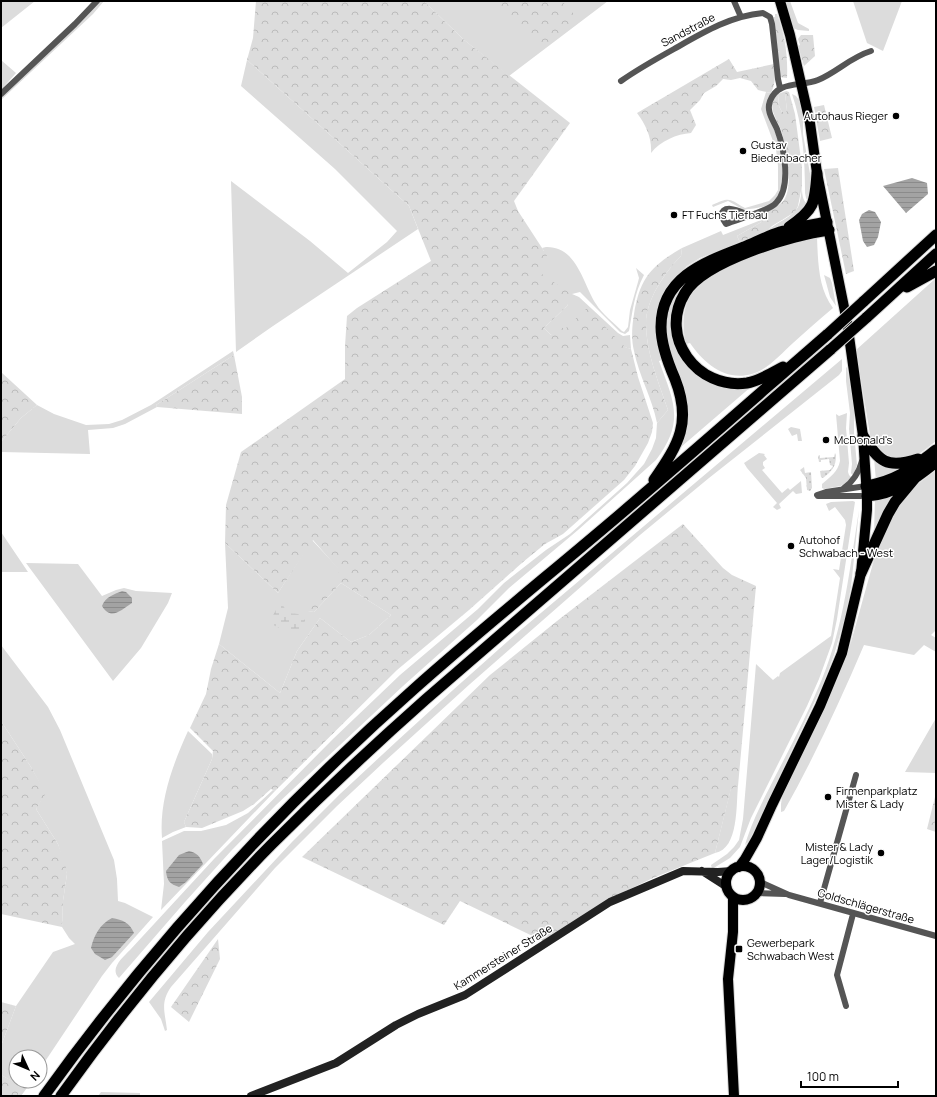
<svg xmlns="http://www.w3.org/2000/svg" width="937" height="1097" font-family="Manrope,sans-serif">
<defs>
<pattern id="forest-crowns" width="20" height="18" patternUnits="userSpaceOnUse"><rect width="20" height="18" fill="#dcdcdc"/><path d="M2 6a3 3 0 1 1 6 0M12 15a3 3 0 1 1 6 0" fill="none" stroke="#bbb"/></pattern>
<pattern id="wetland-marsh" width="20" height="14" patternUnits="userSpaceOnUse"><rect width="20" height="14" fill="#dcdcdc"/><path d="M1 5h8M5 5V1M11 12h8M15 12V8" fill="none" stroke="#bbb"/></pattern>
<pattern id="garden-dots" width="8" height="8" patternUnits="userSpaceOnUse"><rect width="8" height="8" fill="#dcdcdc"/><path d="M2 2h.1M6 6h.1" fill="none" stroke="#bbb" stroke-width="1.8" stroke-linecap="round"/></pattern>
<pattern id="water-rules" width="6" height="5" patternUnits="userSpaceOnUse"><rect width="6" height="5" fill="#a3a3a3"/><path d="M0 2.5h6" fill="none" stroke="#8b8b8b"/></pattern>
</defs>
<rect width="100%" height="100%" fill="#fff"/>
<path fill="#dcdcdc" d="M1,1H35L1,28Z
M100,1H104L93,14L1,100V97L77,25Z
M424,1H608L509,76L463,39Z
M784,1H790L798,23L809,29V31L798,30L793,28Z
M853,1H902L883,51L867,43Z
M1,60L16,73L1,90Z
M247,60L409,206L418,229L273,326L236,352L231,181L310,241L348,273L387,242L397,231L335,169L241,86Z
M786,91L785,93L787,111L785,112H782L779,106L778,94Z
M766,92L771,93L766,104V109C770,121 776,132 779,144C783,157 786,192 774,202C766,208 754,208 744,210L728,201L713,207L712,205C730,197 728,198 745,208L769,201L775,195L778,190V166L776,149L761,109Z
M792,94L796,96L799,100L803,113V134L812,185L809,203L806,198L805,193C805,160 803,126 792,94Z
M802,186C802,193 802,200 808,205C795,220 785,226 766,232C775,223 793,217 798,207C801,201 801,193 802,186Z
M763,214L765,220L737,236L740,242L700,258L687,266L675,278L658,310L656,323V336L662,360L659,361C674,402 685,422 656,460L578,530L509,588L477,620L403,686L276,805L231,851L185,902L119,978C109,969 123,957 130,950L214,859L333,739L400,675L478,609L504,583L546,550L570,534L627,483L644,464L652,449L656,438L657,423L668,410C659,383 646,353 646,323C646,300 665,272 681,256L682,248L721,231L723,235L761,220L759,215Z
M817,237C818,261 818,288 833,308C819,320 806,331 793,343C781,354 767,370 752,374C725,382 703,362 690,343L686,344C682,327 682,310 691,294C709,265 785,245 817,237Z
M546,247C577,246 583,284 596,304C602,314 614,323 622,331L624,332L628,327L630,310L638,282L639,278L636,268L644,275C634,294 633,310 629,331L625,334L620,332L580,292L572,294L579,297L618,333L623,336L630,335L631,349L565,329L551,335L544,328L568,305L535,270L549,251H544L542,248Z
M729,258L676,306L689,365L752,386L681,447L687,425V406L670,355L666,331L668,311L673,298L682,284Z
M824,275L830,278L832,283L836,306L830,297Z
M936,278V441C929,446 923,452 915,456C895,466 878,455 870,435L856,350Z
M233,351L234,355L156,405L157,407L125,424L113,428L88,430L90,454L1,452V442L21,418L37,405L54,414L86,425L109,424L122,420L151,405Z
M842,359V371L839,375L709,478L640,535L470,684L384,762L337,806L275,868L171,987C160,1003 165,1012 167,1030L165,1031L161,1019L149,1002L208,932L292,842L340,794L397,741L453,690L516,634Z
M847,367L854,409V433L857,465L853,476L851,473L852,464L849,429L850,413L846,381V368Z
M847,413L846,428L849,463L848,472L849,475L852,478L841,486L824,489L822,488V484C830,477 838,472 840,461L836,414L839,416Z
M791,427L800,429L802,441H798L797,434L792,436L788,429Z
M759,453L765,454L764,455L767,459L763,462V465L765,468L762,470L782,493L788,488L790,490L801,481L802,493L796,494L793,491L779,504L781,508L777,510L773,507L777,503L747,468L744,463Z
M874,458L900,469L899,471L876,481Z
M936,470V630L931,635L936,638V652L924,645L914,655L864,645C840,701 814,758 784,811L781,812V804L783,791L838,678L851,642L877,549L895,510L914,487Z
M900,491L874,534L875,499Z
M853,501L855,502L837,619L832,643L819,679L807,706L751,818L740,847L730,858L712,869L711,865L727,854L734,847L739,840L743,819L756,664L773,680L778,676L779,677L780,673L831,636L840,578L833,569L839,570L846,525L845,520L835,507L829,511L826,504L831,502Z
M859,510L851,587L845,617L834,655L823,684L749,841L745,845C753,818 765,797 777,773C793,742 809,711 822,679C844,626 850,567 859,510Z
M1,532L28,572H1Z
M312,540L341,571L308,611L314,612L341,583L391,615L369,635L351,642L320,618L297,651L280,693L219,644L228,608L225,543L278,593Z
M26,563L78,564L102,596L116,590L124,588L136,591L172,593L168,603L141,648L113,681Z
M1,645L48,707L60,730L114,860L117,879L118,901L125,903L153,917L112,963L102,976L40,1069V1057H16V1081H32L21,1096H17L23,1087L1,1075V1046L16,1006L53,952L75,944L69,938L62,927L63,901L67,874L58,844L36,809L45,793L31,767L1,721Z
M936,718V773L905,772Z
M188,731L212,754V759L184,822L186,827L173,832L162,838C159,801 173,764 188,731Z
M738,786C736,804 739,849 715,853L731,788Z
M273,790L275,791L161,910L164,884L162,841L184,831H201L226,825L248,813Z
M101,1092L140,1093V1096H98Z"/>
<path fill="url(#forest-crowns)" d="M256,1H424L463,39L570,123L514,201L518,211L544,251H550L536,270L571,294L566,300L568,305L544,328L551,335L559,326L565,329L587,308L625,347L631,349L638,377L653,423L652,432L648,443L635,466L624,480L563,534L545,544L523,562L469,610L397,670L275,791L271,789L254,804L243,811L202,828L186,827L184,822L212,759L213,751L190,728L206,694L211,669L219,644L280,693L297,651L320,618L351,642L369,635L391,615L341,583L314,612L307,611L340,571L313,540L278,593L225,543L226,505L241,452L345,379V346L347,316L357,308L431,261L409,206L247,60L253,38Z
M496,1H561L571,9L577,21L544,45L535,41L508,18L501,13Z
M775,14H777C785,35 788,55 787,78L780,77L772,17H775Z
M801,35H813L815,56L804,66L798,46L800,45L798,39Z
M729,59L737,72L774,64C775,75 776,83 771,93L758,90L751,81L740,78L731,80L723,79L716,86L704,93L700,100L690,110L696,125L691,133C677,134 660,141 651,153C652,138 646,125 637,113Z
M786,91L789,92L795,114L802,167V186L798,206L795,212L772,226L766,232L740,242L737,236L765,220L763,214C770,210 779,206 784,200C794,185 786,146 781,130C778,122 772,114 772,104C772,100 775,97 778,94L779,106L782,112H785L787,111L785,93Z
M824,105L832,138L820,141L814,107Z
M838,168L854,271L846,274L824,169Z
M682,248L681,256C665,272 646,300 646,323C646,353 659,383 668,410L657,423C652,398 639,376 634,351C631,339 632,326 634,314C640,278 651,266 682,248Z
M234,355L242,397V414L157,407L156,405Z
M1,372L37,405L21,418L1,442Z
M683,524L723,568L732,575L756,586L738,786L731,789L715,853L653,878L626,891L543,941L460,901L444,925L302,857L490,675L557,621Z
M1,721L31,767L46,793L36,809L58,844L65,862L67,874L63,901L62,927L1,914Z
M936,793V832L927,829Z
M218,939L220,959L189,1022L171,1007Z
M1,1002L16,1006L1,1046Z
M1,1075L24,1087L17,1096H1Z"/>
<path fill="url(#wetland-marsh)" d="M282,604L288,613L298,614L305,620L304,625L296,631H286L273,625L271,619L277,608Z"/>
<path fill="url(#garden-dots)" d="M835,453L836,455C836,467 832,471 823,478L821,477L820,471L830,470L833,466L830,465L829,459L821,460V462H819L818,456L820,455V458L834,457Z
M804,467L805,473L811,472L812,488L810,491L807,490L806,478L800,470Z"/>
<path fill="url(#water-rules)" d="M912,178L927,183L928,194L906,213L883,186Z
M869,210L875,212L881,222L878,237L874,245L867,247L863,241L859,220L862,214Z
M122,591L126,592L132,598V603C121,610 111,621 102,606C105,597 115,594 122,591Z
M189,851C197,853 200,856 203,864L186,882L179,887C170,884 167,881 166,871L179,855Z
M112,918C123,920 129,922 134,933L112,957L105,960L95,954L91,948C94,935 100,924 112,918Z"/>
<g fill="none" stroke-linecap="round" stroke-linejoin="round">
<defs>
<path id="primary" d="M726 883a17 17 0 1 1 34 0a17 17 0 1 1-34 0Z
M739,867L745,859L757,838L772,805L820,706L842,653L861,573L867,510V496L863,436L847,322L817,173L810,123L790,35L780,1
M733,897V932L728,979L734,1096"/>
<path id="highway" d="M789,227C815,209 815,203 817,173
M907,287L936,271
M863,302L936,235
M866,318L936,254
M783,367C772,373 759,381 747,383C697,390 658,337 685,293C704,261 792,235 829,230
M863,436C879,462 887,469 918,459
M654,480C679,444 692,422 675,379C668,363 661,345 661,327C661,277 705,262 744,247C756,242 768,236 780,232C796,227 812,225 827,222
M866,486C897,481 912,468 936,450
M867,496C895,494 915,479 936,462
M861,573L888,514L895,502L915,478
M44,1096C151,947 276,811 414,689C489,622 569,559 645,493C706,441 767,387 828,334
M61,1096C124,1008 194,923 271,845C321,795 372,747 425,700L831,349"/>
</defs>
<use href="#primary" stroke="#dbdbdb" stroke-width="12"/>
<use href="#highway" stroke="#dbdbdb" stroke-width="13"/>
<path stroke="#555" stroke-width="6" d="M734,1L741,17
M621,81C638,69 656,59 674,49C702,33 730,16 763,13L770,17L772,24L778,79L780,88
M1,94L75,24L97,1
M745,216L744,213C737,210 723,204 721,216L726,224C738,219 769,211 776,203C792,187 784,148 777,129C773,120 766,111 770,101C778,80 801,87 818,80C837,72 851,57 871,51
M844,488C854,481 859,472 862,461
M817,495L826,492L866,486
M818,496H867
M760,882L789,895L936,936
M757,893L785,894
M820,903L856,775
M846,1006L837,975L853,914"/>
<path stroke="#222" stroke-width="8" d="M702,871L727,887
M251,1096L336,1063L396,1025L418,1014L465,995L610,902L683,871L718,872L732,871"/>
<use href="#primary" stroke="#000" stroke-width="10"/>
<use href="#highway" stroke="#000" stroke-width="11"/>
<defs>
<path id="highway-bridge" d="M828,334L863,302
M831,349L866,318"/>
</defs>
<use href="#highway-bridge" stroke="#dbdbdb" stroke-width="13" stroke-linecap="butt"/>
<use href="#highway-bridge" stroke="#000" stroke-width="11"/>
</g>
<g fill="#000" stroke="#fff" stroke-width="1.5">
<circle cx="896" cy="116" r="4"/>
<circle cx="743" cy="151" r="4"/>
<circle cx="674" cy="215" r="4"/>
<circle cx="826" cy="440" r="4"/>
<circle cx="791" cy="546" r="4"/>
<circle cx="828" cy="797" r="4"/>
<circle cx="881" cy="853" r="4"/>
<rect x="735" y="945" width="8" height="8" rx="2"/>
</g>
<g text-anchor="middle" stroke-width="3" stroke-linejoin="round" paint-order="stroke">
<g font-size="11" fill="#000" stroke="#fff">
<text transform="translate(688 30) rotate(-28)" y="4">Sandstraße</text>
<text transform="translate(866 906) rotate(16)" y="4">Goldschlägerstraße</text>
<text transform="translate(503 957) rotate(-32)" y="4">Kammersteiner Straße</text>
</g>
<g font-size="11" fill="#000" stroke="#fff" text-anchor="start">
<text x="888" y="120" text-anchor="end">Autohaus Rieger</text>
<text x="751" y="149">Gustav<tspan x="751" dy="13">Biedenbacher</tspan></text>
<text x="682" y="219">FT Fuchs Tiefbau</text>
<text x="834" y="444">McDonald's</text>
<text x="799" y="544">Autohof<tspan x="799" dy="13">Schwabach - West</tspan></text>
<text x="836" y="795">Firmenparkplatz<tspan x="836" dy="13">Mister &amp; Lady</tspan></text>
<text x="873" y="851" text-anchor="end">Mister &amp; Lady<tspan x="873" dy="13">Lager/Logistik</tspan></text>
<text x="747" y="947">Gewerbepark<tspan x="747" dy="13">Schwabach West</tspan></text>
</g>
</g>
<rect width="937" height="1097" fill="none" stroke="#000000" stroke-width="4"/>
<g transform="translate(28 1069) rotate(134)"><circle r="19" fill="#ffffff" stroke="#999999"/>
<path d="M0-3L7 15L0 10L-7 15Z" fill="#000000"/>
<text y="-6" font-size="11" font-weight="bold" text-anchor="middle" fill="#000000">N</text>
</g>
<path d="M801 1081v6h97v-6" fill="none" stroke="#000000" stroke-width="2"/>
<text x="807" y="1081" font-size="12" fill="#000000" stroke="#ffffff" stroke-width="3" paint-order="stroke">100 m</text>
</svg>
